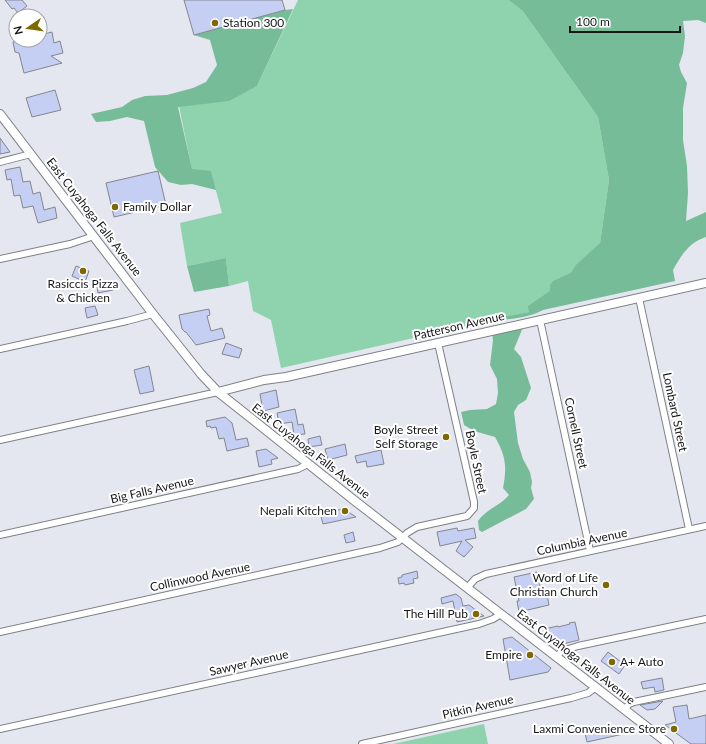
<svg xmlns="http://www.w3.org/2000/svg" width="706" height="744" font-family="Lato,sans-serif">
<rect width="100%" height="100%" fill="#e4e7ef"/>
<path fill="#8ed2ae" d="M298,0H522V10L598,117L609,180L600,243L575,280L529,312L281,368L271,320L253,311L248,281L229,286L226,258L187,266L180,223L222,213L211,172L192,170L179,106L257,86Z
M484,724L488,744H393Z"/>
<path fill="#77bc98" d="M509,0H706V23L698,20L683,21L685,36L683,53L679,65L681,72L687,83L683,108V140L687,166L688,193L686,221L706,212V237C689,242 681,256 673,270L675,281L543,310C530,317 514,319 499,320V318L529,312L528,306L550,291V285L553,281L571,273L576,265L600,243L609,180L598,117L522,10Z
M293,9L257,86L229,101L178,107L192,169L211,171L216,190L192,184L181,185L168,182L155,167L144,121L127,117L110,121L96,122L91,114L122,107L132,100L145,96L167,95L193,88L206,82L217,65L210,40L194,35L285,10Z
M226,258L229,286L194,292L187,266Z
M524,325L514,349L521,357L531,388L526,400L518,405L514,412L518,443L523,459L530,472L532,482L531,488L534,499L526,509L482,532L479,530L478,521C486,509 500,506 509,495L503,488C507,467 506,456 495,437L474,431L464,425L461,412L470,410L487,409L496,404L498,393L497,379L490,365L493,340L492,333Z"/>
<path fill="#c5cff4" stroke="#84868d" d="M5,0H22L27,6L18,13L14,8L12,9Z
M184,0H282L285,10L194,35Z
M52,32L54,43L60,41L63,53L51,56L62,63L24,73L19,53L15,52L13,42L22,40H40V35Z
M55,90L61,110L32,117L26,98Z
M0,138L10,152L0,154Z
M20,167L23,182L30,181L33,194L40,192L44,210L55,207L57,218L38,223L33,206L23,208L20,195L14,196L11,179L7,180L5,170Z
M158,171L166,205L114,217L106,183Z
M76,266L89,271L85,282L72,276Z
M112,283L113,290L98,293L97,286Z
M95,306L98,315L87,318L85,308Z
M209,309L210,315L207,316L211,331L222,328L225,338L196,345L186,332H185L182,329L179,315Z
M226,343L242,349L239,358L222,354Z
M149,366L154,391L140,394L134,370Z
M276,390L279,407L263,411L260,394Z
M295,409L298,425L303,424L305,434L294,435L292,422L279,424L277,413Z
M225,417L232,423L236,440L247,438L249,446L227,451L224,438L219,439L216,427L211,428L210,426L207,427L206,421Z
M320,436L322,445L309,447L308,439Z
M345,444L347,455L328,460L325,449Z
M266,449L278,458L271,460L272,464L259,467L256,451Z
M381,450L384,464L367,467L366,461L357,463L355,456Z
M344,509L356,517L323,524L320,513Z
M457,528L458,531L474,528L476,538L465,540L473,547L464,557L456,551L462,541L440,546L437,532Z
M353,532L355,541L346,543L344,535Z
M417,571L418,578L413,579L414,583L405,585L404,583L399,584L398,578L402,577V575Z
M537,572L542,596L547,595L549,605L519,612L517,601H519L514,577Z
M456,594L461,598L463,606L469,605L484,616L457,622L453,601L442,604L441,598Z
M575,622L579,640L563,644L544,629L558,626V627L570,624L569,623Z
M512,637L551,668L548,672L510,680L503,639Z
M608,652L625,665L619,674L601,661Z
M662,678L664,690L655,692L654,687L643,689L641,682Z
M663,701L655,709L647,710L640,705Z
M687,705L689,719L706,715V744H691L665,725L676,722L673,707Z
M618,726L628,733L587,742L585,733Z"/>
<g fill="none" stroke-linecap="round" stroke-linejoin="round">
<defs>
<path id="minor" d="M0,162L31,154
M0,259L70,244L94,236
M639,298L689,529
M540,320L590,551
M0,349L127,321L153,314
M0,440L218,392
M0,535L284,472L298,469L308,464
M467,588L475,579L486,574L706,526
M0,632L380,548L398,542L407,533L417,527L467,516L474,508V502L438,343
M556,657L562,651L578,646L706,619
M625,709L629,704L634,702L706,687
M0,729L479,624L493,619L501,614
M362,744L571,698L588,693L596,687"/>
<path id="tertiary" d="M0,114L153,314L201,374L218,392L355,501L669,744
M218,392L264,380L286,377L706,283"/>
</defs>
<use href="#minor" stroke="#7e8087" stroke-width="8"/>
<use href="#tertiary" stroke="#7e8087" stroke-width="10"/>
<use href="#minor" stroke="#fff" stroke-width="6"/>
<use href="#tertiary" stroke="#fff" stroke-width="8"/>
</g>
<g fill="#7e6800" stroke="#fff" stroke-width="1.5">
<circle cx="215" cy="23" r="4"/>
<circle cx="115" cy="207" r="4"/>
<circle cx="83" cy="271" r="4"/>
<circle cx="446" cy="437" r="4"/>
<circle cx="345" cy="511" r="4"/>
<circle cx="606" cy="585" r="4"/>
<circle cx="476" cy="614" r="4"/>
<circle cx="530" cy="655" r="4"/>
<circle cx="612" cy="662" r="4"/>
<circle cx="674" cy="729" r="4"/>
</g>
<g text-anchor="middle" stroke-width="4" stroke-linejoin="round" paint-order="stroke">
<g font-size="12" fill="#17171a" stroke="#fff" text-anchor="end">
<text x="223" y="27" text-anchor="start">Station 300</text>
<text x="123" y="211" text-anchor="start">Family Dollar</text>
<text x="83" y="288" text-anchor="middle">Rasiccis Pizza<tspan x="83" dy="14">&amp; Chicken</tspan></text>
<text x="438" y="434">Boyle Street<tspan x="438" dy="14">Self Storage</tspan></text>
<text x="337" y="515">Nepali Kitchen</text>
<text x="598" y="582">Word of Life<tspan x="598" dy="14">Christian Church</tspan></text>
<text x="468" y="618">The Hill Pub</text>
<text x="522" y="659">Empire</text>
<text x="620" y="666" text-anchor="start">A+ Auto</text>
<text x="666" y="733">Laxmi Convenience Store</text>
</g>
<g font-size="12" fill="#17171a" stroke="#fff">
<text transform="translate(94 217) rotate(52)" y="4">East Cuyahoga Falls Avenue</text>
<text transform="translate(459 326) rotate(-13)" y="4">Patterson Avenue</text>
<text transform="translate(675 412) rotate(78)" y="4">Lombard Street</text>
<text transform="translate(576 433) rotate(78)" y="4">Cornell Street</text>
<text transform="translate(311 451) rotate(38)" y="4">East Cuyahoga Falls Avenue</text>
<text transform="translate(476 462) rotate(78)" y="4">Boyle Street</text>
<text transform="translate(152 490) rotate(-13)" y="4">Big Falls Avenue</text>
<text transform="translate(582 542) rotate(-12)" y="4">Columbia Avenue</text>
<text transform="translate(200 577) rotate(-12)" y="4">Collinwood Avenue</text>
<text transform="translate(576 657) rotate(38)" y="4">East Cuyahoga Falls Avenue</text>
<text transform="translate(249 663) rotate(-13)" y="4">Sawyer Avenue</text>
<text transform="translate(478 707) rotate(-13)" y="4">Pitkin Avenue</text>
</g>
</g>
<g transform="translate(28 28) rotate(257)"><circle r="19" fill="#ffffff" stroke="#a2a2a3"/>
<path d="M0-3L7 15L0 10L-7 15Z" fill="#7e6800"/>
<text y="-6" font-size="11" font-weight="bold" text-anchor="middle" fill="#17171a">N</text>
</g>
<path d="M570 26v6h110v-6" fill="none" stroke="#17171a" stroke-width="2"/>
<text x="576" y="26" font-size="12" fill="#17171a" stroke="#ffffff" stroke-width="3" paint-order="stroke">100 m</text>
</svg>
